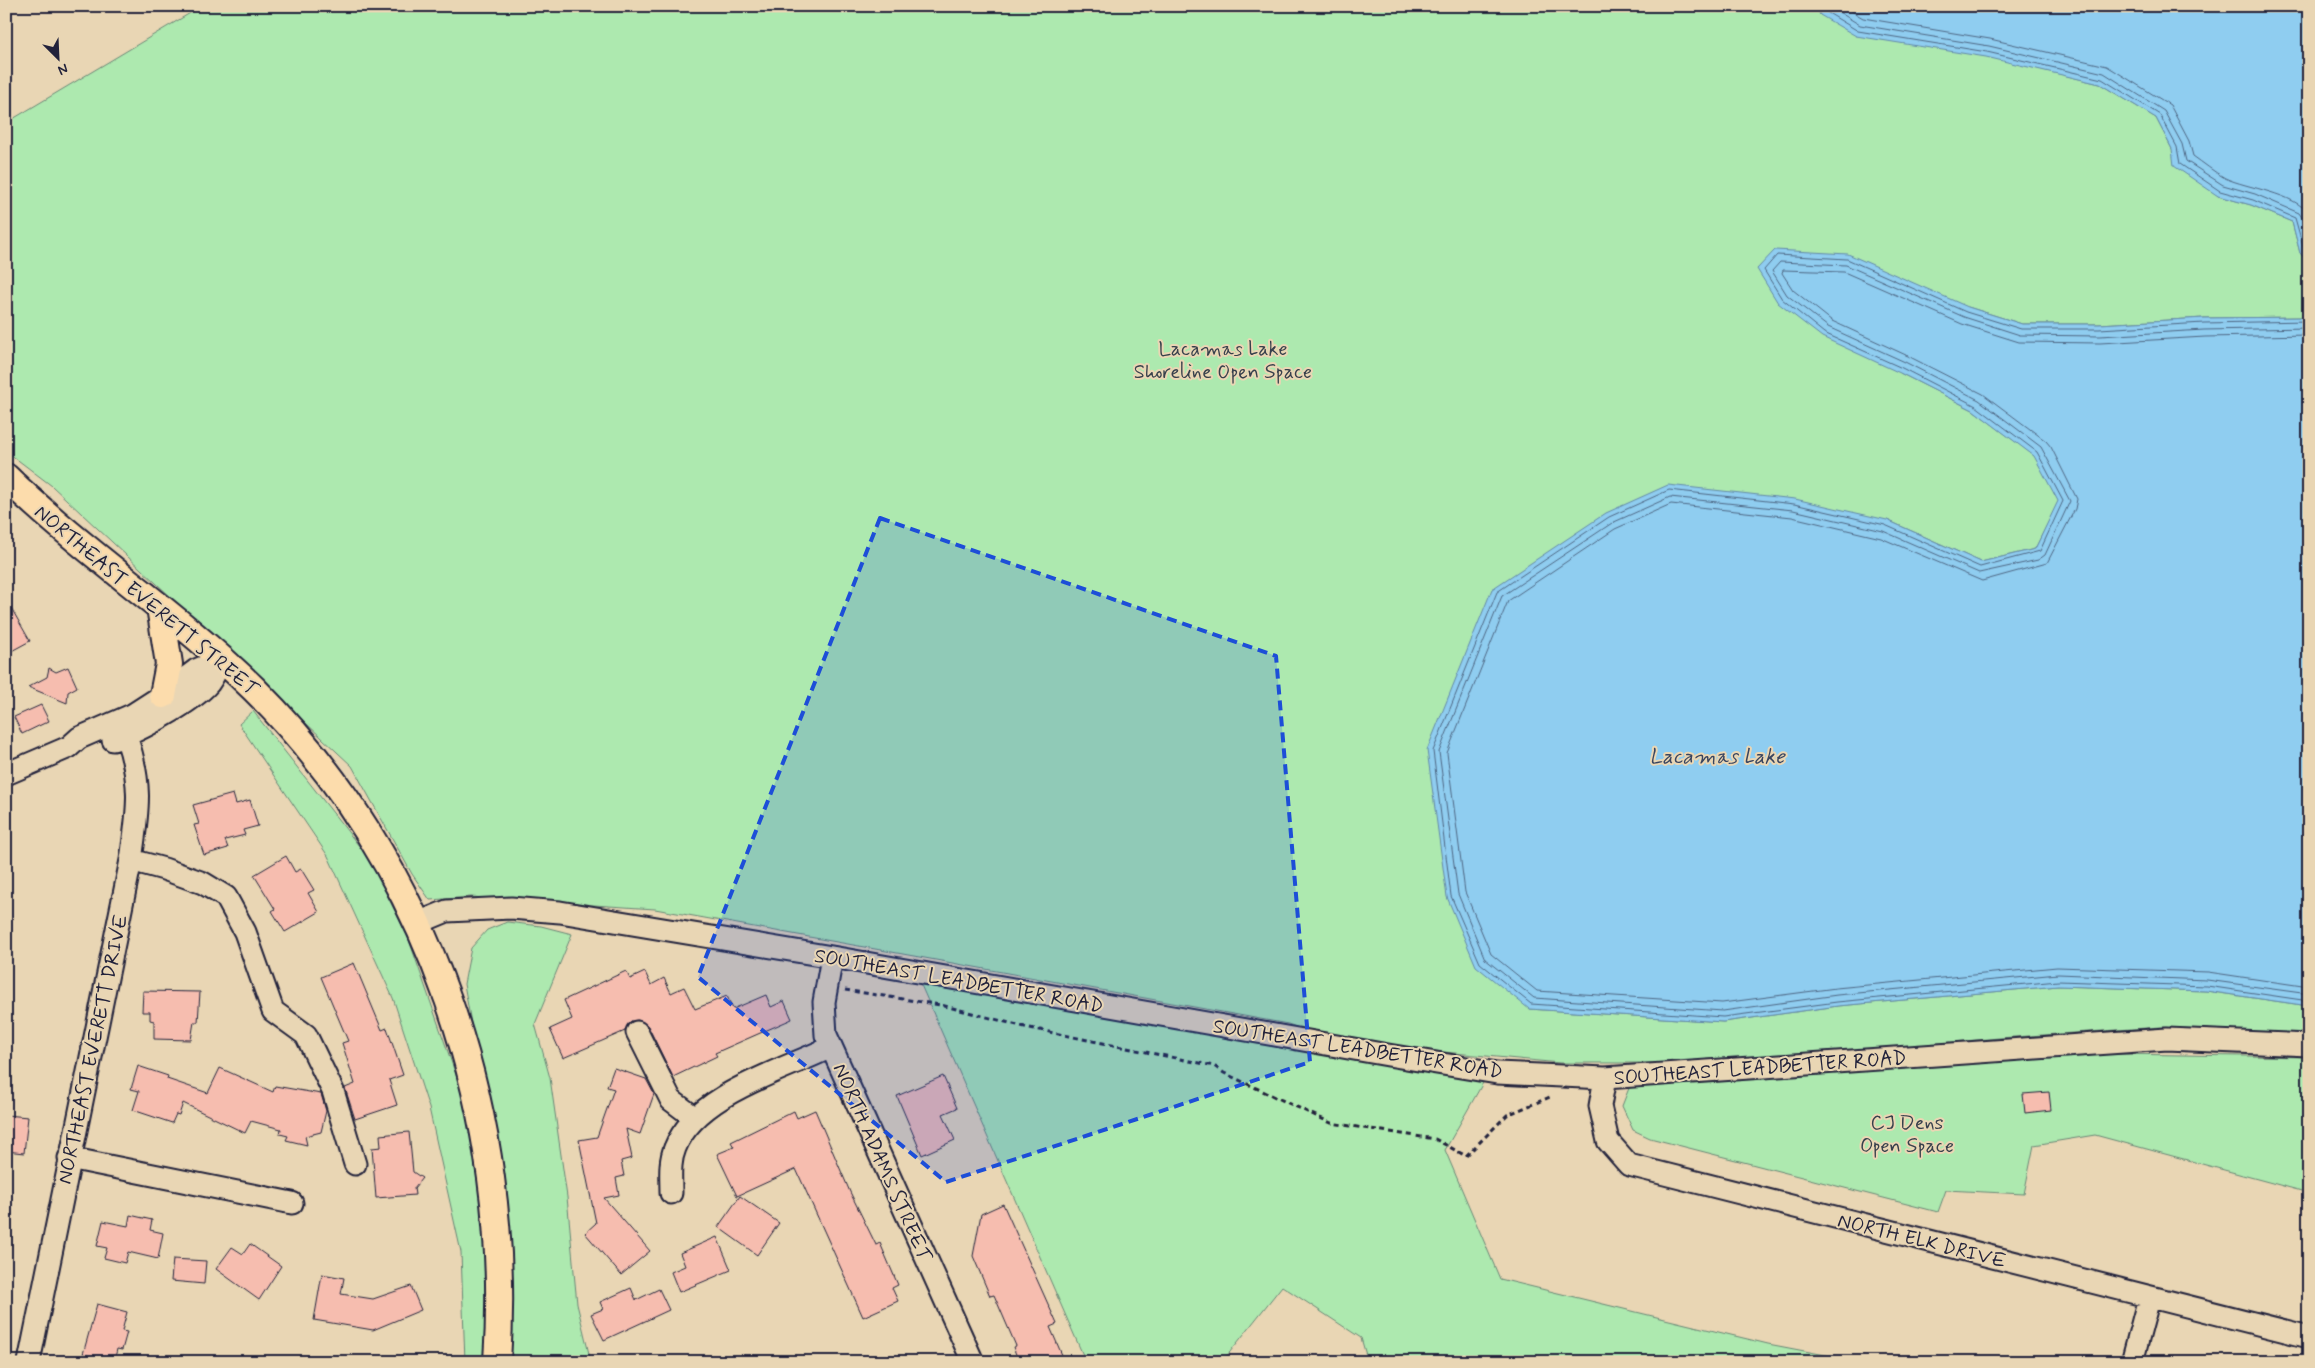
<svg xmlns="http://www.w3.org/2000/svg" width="2315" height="1368" font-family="Mynerve,sans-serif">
<rect width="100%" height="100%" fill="#e9d6b4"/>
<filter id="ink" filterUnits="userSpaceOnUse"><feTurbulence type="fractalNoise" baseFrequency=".02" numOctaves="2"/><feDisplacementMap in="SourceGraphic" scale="10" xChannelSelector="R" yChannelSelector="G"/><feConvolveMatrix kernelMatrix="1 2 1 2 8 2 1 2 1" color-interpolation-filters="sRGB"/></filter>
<g filter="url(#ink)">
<path fill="#ade9af" stroke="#688675" d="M202,6H1816L1820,15L2100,84L2156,118L2172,149L2218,196L2251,205L2292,222L2300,253L2309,263V317L2204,318L2099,324H2022L1968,307L1900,373L1973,410L2035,456L2059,501L2035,549L1981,562L1887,520L1529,1009L1723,1022L1838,1006L2058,986L2206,991L2309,1006V1034L2161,1027L1999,1038L1714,1063H1560L1338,1042L1288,1024L655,909L471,897L430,900L412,874L352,766L52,486L6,451V123Z
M253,711L370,860L409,940L457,1078L478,1151L490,1247L488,1362H465L461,1252L429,1108L393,998L328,856L239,724Z
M507,922L541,926L572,934L535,1024L550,1078L567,1197L577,1304L591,1362H507L475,1045L464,984L471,948L487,930Z
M921,985L1488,1074L1445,1150L1500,1279L1768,1344L1862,1362H1368L1361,1338L1282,1286L1222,1362H1086Z
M2051,1053L2309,1057V1193L2095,1135L2034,1145L2024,1194L1946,1190L1938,1212L1650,1138L1633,1130L1622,1106L1631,1083Z"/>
<path fill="#8fcdf0" stroke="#6389a8" d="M1816,6H2309V263L2300,253L2292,222L2251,205L2218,196L2174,166L2172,149L2156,118L2100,84L1986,57L1856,36L1820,15Z
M1775,250L1848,254L1968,307L2022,324H2099L2204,318L2309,317V1006L2206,991L2058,986L1838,1006L1723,1022L1529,1009L1476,966L1447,897L1427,750L1492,589L1606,513L1668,485L1795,499L1887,520L1981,562L2035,549L2058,501L2034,456L1973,410L1900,373L1822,337L1778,303L1757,269Z"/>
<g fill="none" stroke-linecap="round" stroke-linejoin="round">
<path stroke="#4e6683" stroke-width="1" d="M1822,6L1825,11L1858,31L1987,52L2102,79L2160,115L2177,147L2180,164L2220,191L2253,200L2295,218L2304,250L2309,255
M1829,6L1860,25L1989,46L2104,73L2164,111L2182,144L2186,161L2223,185L2255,194L2299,213L2303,219L2309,242
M1843,6L1863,18L1990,39L2107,66L2170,105L2189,141L2193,156C2203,163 2214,172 2225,178C2246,188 2295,193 2309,214
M2309,321L2204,323L2099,329H2021L1966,312L1847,259L1777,255L1764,270L1782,299L1824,333L1902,368L1976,406L2037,452L2063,501L2040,551L1980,567L1885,525L1794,504L1669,490L1609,517L1497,592L1433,751L1451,896L1480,963L1531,1004L1723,1017L1837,1002L2058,981L2207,986L2309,1001
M2309,328L2204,330L2100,336L2020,335L1964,317L1846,265L1780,262L1772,271L1787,295L1828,327L1905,362L1979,400L2041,447L2070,501L2045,555L2038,560L1979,573L1883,531L1793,510L1670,497L1612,523L1502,596L1439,752L1458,894L1485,959L1534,998L1723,1011L1837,995L2058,974L2207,980L2309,994
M2309,335L2205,337L2100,343L2019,342L1962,324L1844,272L1783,270L1782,273L1793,290L1832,321L1908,356L1983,394L2046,441L2051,447L2077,499L2075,509L2047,563L1982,581L1881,538L1792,517L1671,504L1615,529L1508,601L1447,753L1465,892L1491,954L1537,991L1722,1003L1836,988L2057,967L2208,972L2309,987"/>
</g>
<path fill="#f6bdaf" stroke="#22223b" d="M6,599L30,641L6,654Z
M68,667L77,687L68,692L67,703L28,687L47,677L49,668L56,672Z
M41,705L49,721L22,734L14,717Z
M233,794L236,804L250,800L258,826L243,830L245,835L225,840L228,848L204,855L194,825L199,824L193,805Z
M286,856L295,872L301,869L314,890L308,893L319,912L285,932L272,911L275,909L254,875Z
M354,963L382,1030L387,1028L403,1075L389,1080L397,1105L355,1119L345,1088L355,1084L342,1043L348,1041L321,977Z
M626,971L630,979L645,972L651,985L664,978L671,993L684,987L695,1009L727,996L733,1009L766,995L771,1007L784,1001L792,1019L715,1053L717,1056L673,1077L648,1026L638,1020L631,1021L625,1031L563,1058L550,1029L572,1019L564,1000Z
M143,991L200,992L198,1022H194L191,1040L154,1039V1021L150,1020V1012H142Z
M138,1066L168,1076L167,1079L208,1093L220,1068L273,1092L275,1086L321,1094L326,1111L321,1132L305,1136L307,1145L286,1140L288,1136L280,1134L281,1129L251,1121L245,1133L183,1103L179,1115L176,1114L172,1123L133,1110L139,1091L131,1089Z
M614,1068L646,1079L654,1094L640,1134L626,1129L632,1158L621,1161L624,1176L616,1178L619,1195L604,1198L650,1251L621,1275L585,1233L596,1223L579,1140L597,1137L614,1089L607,1087Z
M943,1076L957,1108L943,1114L955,1140L922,1155L897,1096Z
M2049,1092L2051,1110L2025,1113L2023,1094Z
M815,1110L850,1192L876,1245L880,1243L898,1285L892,1288L898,1301L863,1317L796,1169L737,1196L717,1154L734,1147L731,1142L794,1111L797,1118Z
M6,1115L28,1117L24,1153L6,1151Z
M409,1132L413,1172L422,1178L414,1188L415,1195L376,1198L372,1148L381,1147L380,1135Z
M740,1196L779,1223L757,1255L718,1227Z
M1003,1204L1057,1324L1050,1327L1065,1362H1019L1013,1347L1016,1346L994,1295L990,1296L973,1256L981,1214Z
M130,1215L152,1220L150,1230L163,1233L158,1259L128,1252L125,1263L104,1258L107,1248L97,1246L103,1221L128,1226Z
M717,1237L731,1270L679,1292L671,1272L685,1266L680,1253Z
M250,1244L281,1266L259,1300L216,1269L232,1247L243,1254Z
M173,1259L206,1261L204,1284L171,1281Z
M322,1274L344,1278L341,1294L373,1299L411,1286L421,1310L373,1330L314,1320Z
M631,1288L636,1300L659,1289L669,1310L604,1340L591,1314L603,1309L600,1302Z
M97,1304L127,1312L122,1331L127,1332L122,1350L117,1349L114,1362L83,1354Z"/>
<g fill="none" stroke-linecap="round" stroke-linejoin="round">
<defs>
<path id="minor" d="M113,740C137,733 193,702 209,683C214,676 218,667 222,659
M6,774L69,747L79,738L132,715L163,695L196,670L222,659
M131,860L164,869L203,883L226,897L245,932L273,1011L306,1035L333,1091L355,1164
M418,923L447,911L511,908L560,912L832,957L1388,1055L1497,1073L1605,1078L2167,1039L2309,1045
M832,957L824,1002L826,1035L973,1362
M637,1032L671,1100L695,1118
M1605,1078L1600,1106L1608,1141L1629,1165L2309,1337
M69,1158L292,1203
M671,1193C671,1178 669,1162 675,1148C696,1094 782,1071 831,1047
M29,1362L131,860C138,810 143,786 126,736
M2132,1362L2149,1298"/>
<path id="major" d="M6,477C84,553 176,613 254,689C430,864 514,1116 497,1362
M160,607L169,664L163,695"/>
</defs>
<use href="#minor" stroke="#22223b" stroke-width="25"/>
<use href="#major" stroke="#22223b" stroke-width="30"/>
<path stroke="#22223b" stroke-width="3" stroke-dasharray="5 4" stroke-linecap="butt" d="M845,990L941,1005L1025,1027L1214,1066L1224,1073L1331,1123L1435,1139L1466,1156L1507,1115L1550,1097"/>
<use href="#minor" stroke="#e9d6b4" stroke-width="21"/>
<use href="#major" stroke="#fcdcac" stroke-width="26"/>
</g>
</g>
<path fill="#1d4ed8" fill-opacity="0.2" stroke="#1d4ed8" stroke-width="4" stroke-dasharray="10 6" stroke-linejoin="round" d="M880,518L1276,656L1310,1062L946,1182L698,977Z"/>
<g text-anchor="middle" stroke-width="4" stroke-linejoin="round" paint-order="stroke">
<g font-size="20" fill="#37404c" stroke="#e9d6b4">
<text x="1223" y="355">Lacamas Lake<tspan x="1223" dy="23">Shoreline Open Space</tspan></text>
<text x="1907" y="1129">CJ Dens<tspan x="1907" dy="23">Open Space</tspan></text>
</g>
<g font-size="20" fill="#22223b" stroke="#e9d6b4">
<text transform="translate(147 600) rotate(40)" y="7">NORTHEAST EVERETT STREET</text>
<text transform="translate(959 980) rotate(10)" y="7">SOUTHEAST LEADBETTER ROAD</text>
<text transform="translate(1358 1048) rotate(9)" y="7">SOUTHEAST LEADBETTER ROAD</text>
<text transform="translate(92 1049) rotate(-78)" y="7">NORTHEAST EVERETT DRIVE</text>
<text transform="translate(1760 1067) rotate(-4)" y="7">SOUTHEAST LEADBETTER ROAD</text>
<text transform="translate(883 1162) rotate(66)" y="7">NORTH ADAMS STREET</text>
<text transform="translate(1922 1240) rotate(14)" y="7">NORTH ELK DRIVE</text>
</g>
<g font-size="21" font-style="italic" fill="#38445f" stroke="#e9d6b4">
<text x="1717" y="763">Lacamas Lake</text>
</g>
</g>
<rect width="2315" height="1368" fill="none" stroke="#e9d6b4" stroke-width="25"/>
<rect x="12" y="12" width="2290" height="1343" fill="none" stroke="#22223b" stroke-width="2" filter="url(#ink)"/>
<g transform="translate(58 58) rotate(156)" stroke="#e9d6b4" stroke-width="4" paint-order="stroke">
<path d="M0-4L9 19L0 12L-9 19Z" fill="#22223b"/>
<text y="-8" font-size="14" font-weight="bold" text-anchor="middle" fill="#22223b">N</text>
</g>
</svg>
